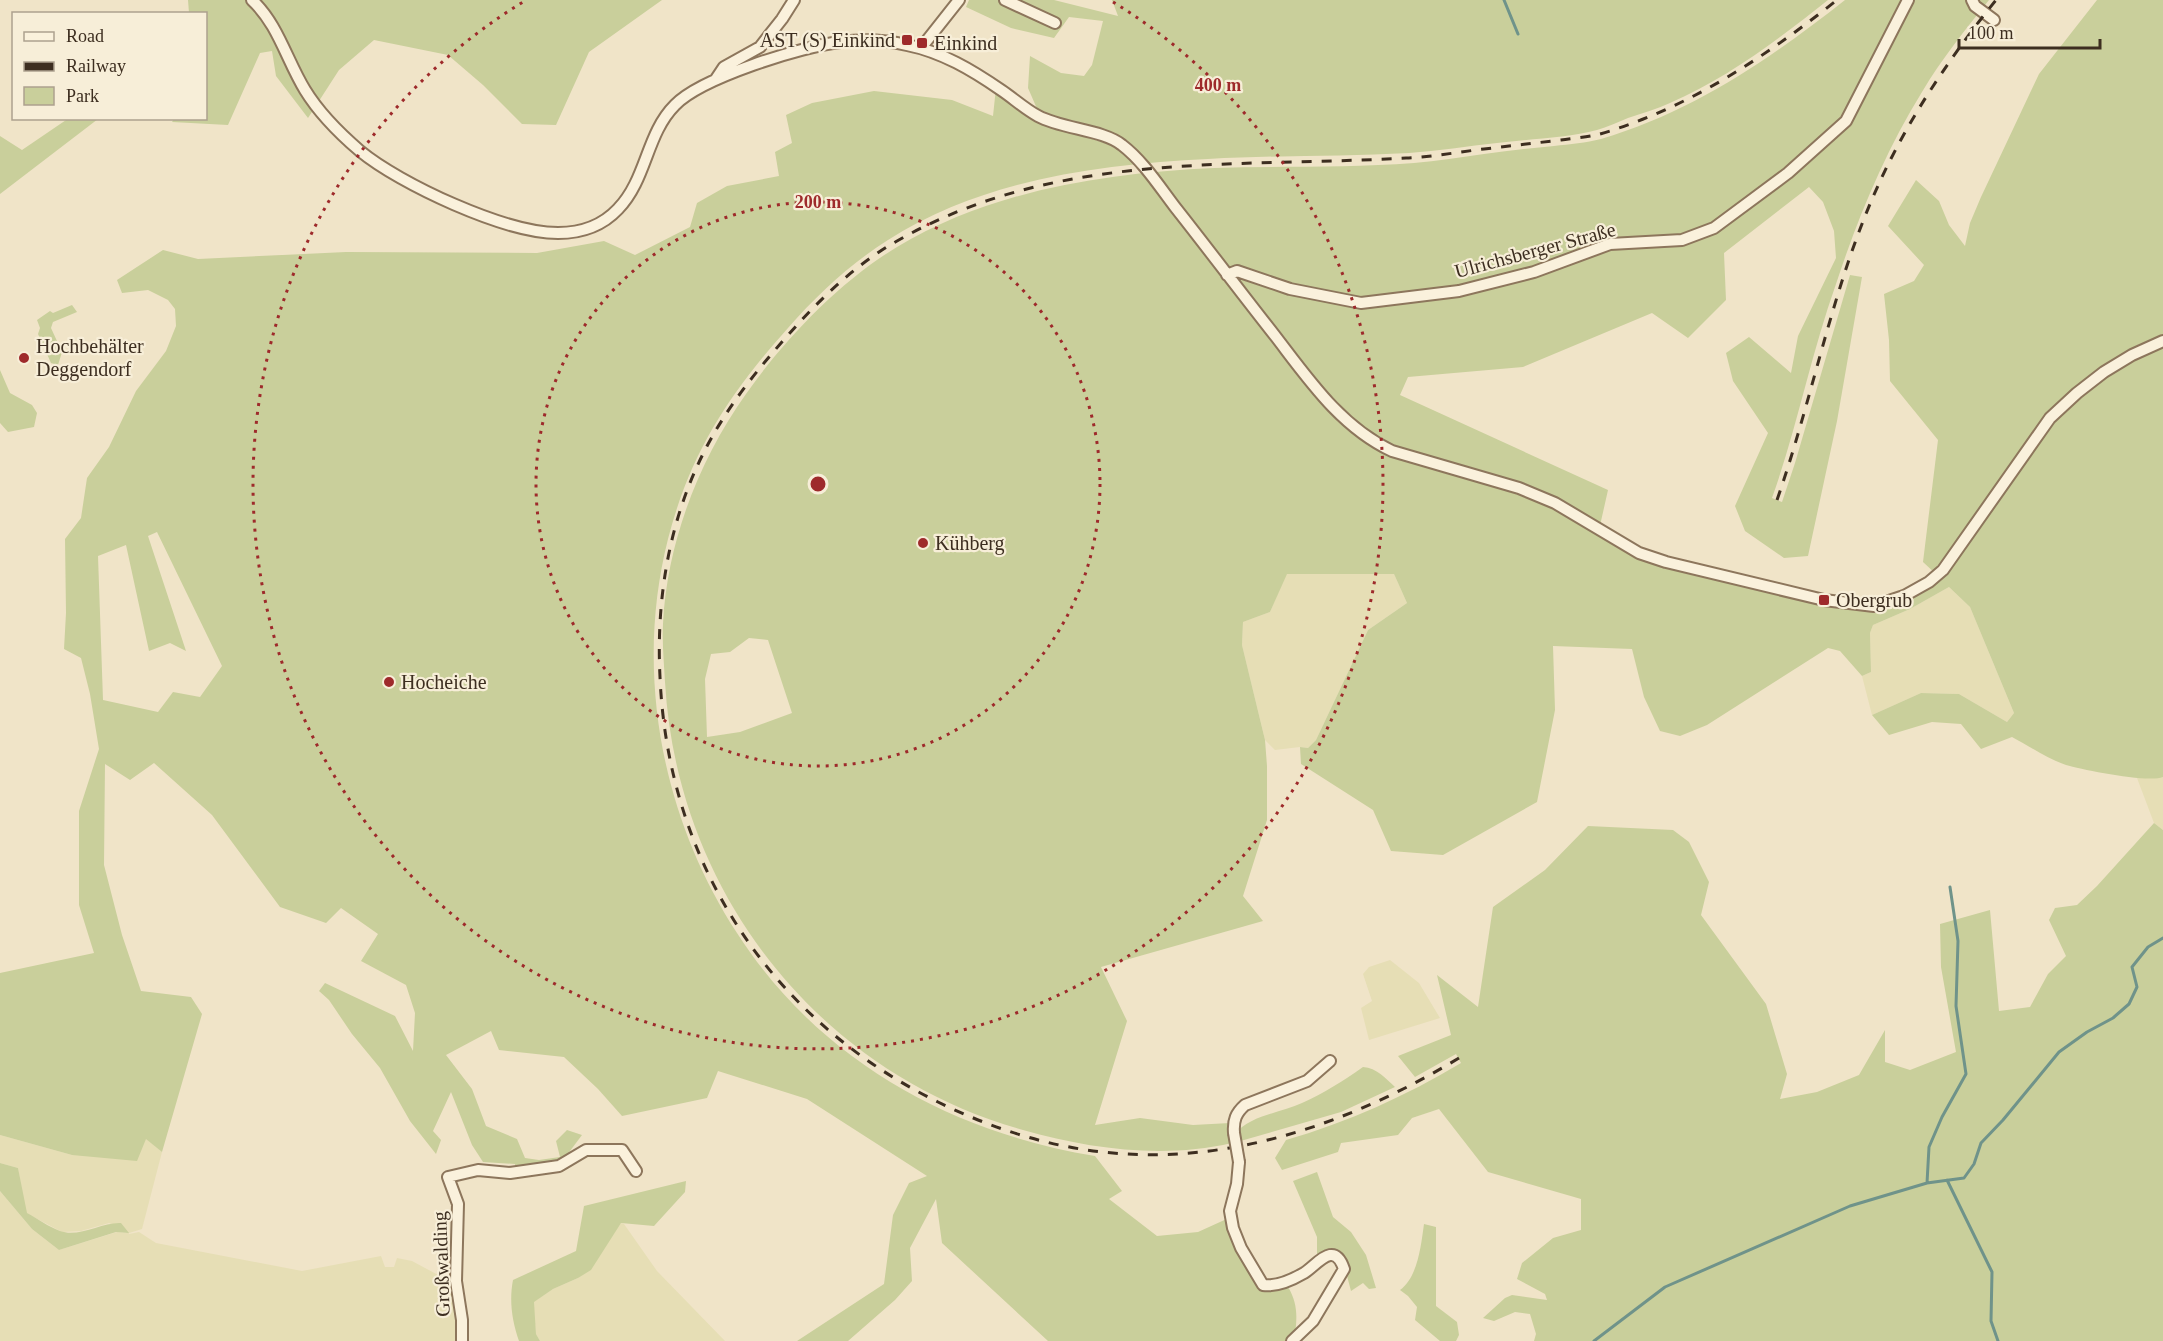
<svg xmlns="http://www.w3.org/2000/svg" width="2163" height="1341" font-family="'Times New Roman',serif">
<rect width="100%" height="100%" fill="#f0e4c8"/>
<path fill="#e6deb5" d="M1305,573L1394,574L1407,603L1368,630L1316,740L1308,748L1300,747L1275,750L1265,740L1242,645L1243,622L1270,612L1286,574Z
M1949,587L1970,607L2014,713L2007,722L1959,694L1921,693L1872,715L1862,676L1871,672L1870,633L1873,625L1910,609Z
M2163,777V830L2154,823L2137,778H2159Z
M1390,960L1419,983L1440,1018L1369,1040L1361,1008L1372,1001L1363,974L1369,967Z
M0,1135L72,1155L146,1138L162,1152L142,1229L129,1233V1234L139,1232L156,1243L302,1271L381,1256L385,1267H394L397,1258L412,1261L453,1283L458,1318V1341H0V1191L32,1229L59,1250L117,1232L128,1233L109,1223L81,1231L62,1232L26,1213L18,1168L0,1163Z
M621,1223L624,1224L657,1271L725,1341H540L536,1334L533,1302L553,1289L578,1278Z"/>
<path fill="#c9cf9b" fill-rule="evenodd" d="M188,0H662L589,52L556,125L522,124L483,85L448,55L374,40L339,70L308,118L276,76L272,51L260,53L228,125L172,122L174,119L206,118V14L189,13Z
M969,0H1054L1118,16L1112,0H1828C1779,39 1728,78 1670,103C1657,109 1642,113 1628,118C1618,122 1607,127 1597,130C1567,138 1528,139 1497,143C1468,146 1438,151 1409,153C1342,157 1275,155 1208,159C1099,164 982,180 888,240C850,264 817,295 788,328C729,394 690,453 668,539C634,673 662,818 737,933C818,1059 949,1132 1095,1156L1122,1191L1109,1199L1157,1236L1198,1232L1231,1217L1255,1275L1275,1288L1288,1287C1299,1305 1297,1321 1294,1341H1048L942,1243L936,1199L910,1248L912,1281L895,1300L848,1341H797L884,1284L893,1215L909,1183L927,1176L807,1099L718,1071L707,1098L622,1116L598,1089L564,1057L499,1050L491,1031L446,1055L472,1089L486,1126L517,1139L525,1158L539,1160L560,1157L556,1141L567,1130L582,1135L564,1159L515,1169V1164L483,1162L472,1145L451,1092L433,1131L441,1140L436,1154L410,1121L380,1068L352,1034L329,1000L319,991L325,983L395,1016L413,1051L415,1013L406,985L361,961L378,934L341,908L326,923L280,907L212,815L154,763L130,780L105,764L104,865L122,935L141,991L191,997L202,1014L162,1152L146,1139L137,1161L72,1155L0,1135V973L94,953L79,905V811L99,749L90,694L81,658L64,649L66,613L65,539L81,518L87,478L109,447L136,391L166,351L176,326L175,309L168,300L148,290L122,293L117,280L163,250L198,259L346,252L537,253L604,241L635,255L690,227L697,203L727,186L779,176L775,152L792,143L786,115L812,103L874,91L952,100L993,116L996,88L1036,119L1104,143L1105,137L1038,111L1028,88L1030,56L1061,73L1084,76L1092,65L1103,21L1069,17L1054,38L1011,28L966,7ZM157,532L222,666L200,697L173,692L158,712L103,700L98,556L126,545L149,651L170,643L186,651L148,536Z
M1845,0H1989C1965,30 1941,60 1922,92C1885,152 1858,217 1836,284C1811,354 1797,428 1772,498L1782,502L1795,463L1850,275L1862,277L1837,421L1808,556L1784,558L1745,531L1735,506L1768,433L1733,381L1726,353L1749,337L1791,373L1798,336L1836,258L1834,231L1823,202L1809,187L1724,253L1726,300L1688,338L1652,313L1523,367L1408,377L1400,395L1608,490L1599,530L1639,553L1874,606L1937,575L1923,562L1938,440L1890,381L1889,340L1884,294L1914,281L1924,265L1888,226L1916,180L1939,201L1949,225L1965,246L1970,223L1981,197L2039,74L2097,0H2163V777C2148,783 2083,770 2066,765C2048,759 2029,746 2012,737L1981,749L1961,724L1932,722L1889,735L1872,715L1921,693L1959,694L2007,722L2014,713L1970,607L1949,587L1910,609L1873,625L1870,633L1871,672L1862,676L1840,651L1828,648L1707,725L1680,736L1660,731L1644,697L1632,649L1553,646L1555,710L1537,802L1443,855L1391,851L1373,810L1301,764L1300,747L1308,748L1316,740L1368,630L1407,603L1394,574H1287L1270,612L1243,622L1242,645L1265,740L1267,766V820L1243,896L1263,921L1101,967L1127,1021L1095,1125L1140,1118L1193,1125L1230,1123L1232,1143C1163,1159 1090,1149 1023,1130C819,1073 677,893 665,682C664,663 662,643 663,624C667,542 699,460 746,394C784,340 840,281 897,247C992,190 1105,173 1214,168C1280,166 1348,168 1414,163C1437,161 1461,157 1484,154C1507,151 1531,148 1554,146C1570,144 1586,143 1601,139C1693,112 1770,59 1845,0ZM749,638L768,640L792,713L740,732L707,737L705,679L711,654L730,652Z
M69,118L98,119L0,194V136L22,150Z
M72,305L77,312L53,322L51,328L62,352L58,365L51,363L38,334L40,328L37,320L50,311L53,313Z
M0,370L10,393L32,405L37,413L34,427L8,432L0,423Z
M2154,823L2163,830V1341H1534L1536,1334L1530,1314L1515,1312L1494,1321L1483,1318L1505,1298L1512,1295L1547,1300L1545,1294L1517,1279L1522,1263L1553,1238L1581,1230V1199L1488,1172L1439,1109L1412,1118L1398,1135L1341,1143L1338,1152L1282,1170L1275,1158L1286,1140C1348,1122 1406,1096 1461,1063L1456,1054L1415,1077L1398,1056L1451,1035L1437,975L1478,1007L1493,907L1545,870L1588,826L1673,830L1689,842L1709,882L1701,915L1766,1004L1787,1074L1780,1099L1817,1092L1859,1075L1885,1030V1062L1910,1070L1956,1052L1941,967L1940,924L1990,910L1999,1011L2030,1007L2048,974L2066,956L2049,920L2055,908L2077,905L2097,886Z
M1363,1067C1377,1068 1385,1078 1395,1087L1341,1112L1237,1142L1235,1134C1250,1115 1281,1113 1302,1103C1324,1093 1343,1081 1363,1067Z
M0,1163L18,1168L27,1213C38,1219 49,1227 60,1231C79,1238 102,1222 121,1223L129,1233L116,1232L59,1250L32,1229L0,1191Z
M1317,1172L1333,1217L1351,1232L1366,1255L1376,1288L1369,1289L1363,1283L1351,1291L1346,1272L1328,1252L1317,1255V1237L1293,1181Z
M686,1181L685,1192L654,1226L621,1223L591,1270L578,1278L553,1289L534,1302L536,1334L540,1341H519C512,1321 509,1301 513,1280L576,1251L584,1206Z
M1424,1224L1436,1227V1306L1457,1322L1459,1335L1456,1341H1440L1415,1320L1417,1307L1408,1296L1400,1290C1418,1277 1421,1245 1424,1224Z"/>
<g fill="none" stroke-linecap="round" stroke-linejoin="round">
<path stroke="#6f938a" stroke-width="3" d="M1504,0L1518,34
M1947,1180L1992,1272L1991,1321L1998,1341
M1927,1183L1929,1147L1942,1117L1966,1074L1956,1006L1958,941L1950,887
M1594,1341L1665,1287L1850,1206L1927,1183L1964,1178L1974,1164L1981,1143L2003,1120L2059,1052L2087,1032L2113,1018L2129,1004L2137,987L2132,967L2148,947L2163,938"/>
<defs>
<path id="minor" d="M252,0C278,24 287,61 305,90C319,113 339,133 360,151C400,184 505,233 558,233C580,233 602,226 618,209C647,179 646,134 675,105C701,78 802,46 841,42C863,39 885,40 907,45C942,52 972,70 1001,90C1013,98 1025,109 1038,116C1062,129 1104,130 1122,145C1143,161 1159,186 1175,207C1209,250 1242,294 1276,337C1309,380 1341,427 1392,451L1519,488L1555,503L1639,553L1666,562L1824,600L1874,606L1904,596L1929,582L1943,570L2050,418L2077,393L2104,372L2132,355L2163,341
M1005,0L1055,23
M1972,0L1975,6L1994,20
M921,48L959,0
M716,79L724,67L760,47L782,19L794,0
M1227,275L1237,271L1290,289L1361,303L1459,291L1534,272L1610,244L1682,240L1714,228L1788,173L1846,121L1908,0
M1234,1133C1233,1120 1236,1113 1245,1105L1307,1081L1330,1061
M1239,1162L1237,1184L1230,1211L1233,1228L1241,1248L1263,1285C1276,1287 1292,1280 1304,1273C1317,1265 1334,1239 1344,1269L1313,1321L1292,1341
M462,1341V1320L456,1281L458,1204L448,1177L478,1170L510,1173L559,1166L586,1150H622L636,1171"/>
</defs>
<use href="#minor" stroke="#8d765c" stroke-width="14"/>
<use href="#minor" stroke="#faf1dc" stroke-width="10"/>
<path stroke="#3d2e20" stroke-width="3" stroke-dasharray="10 10" stroke-linecap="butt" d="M1777,500C1812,400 1831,294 1873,197C1904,125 1947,61 1996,0
M1459,1058C1355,1121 1235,1164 1113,1153C1052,1148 993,1129 938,1102C771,1020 668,864 660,677C656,599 669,520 705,450C727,407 757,370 789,334C820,299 856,264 897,241C1056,150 1231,168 1406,158C1432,157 1458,152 1484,149C1510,146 1535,143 1561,140C1574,138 1588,137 1600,134C1689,108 1765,57 1837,0"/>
<defs>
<path id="minor-bridge" d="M1234,1133L1239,1162"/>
</defs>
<use href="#minor-bridge" stroke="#8d765c" stroke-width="14" stroke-linecap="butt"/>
<use href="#minor-bridge" stroke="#faf1dc" stroke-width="10"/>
</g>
<g fill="none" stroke="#9e2a2b" stroke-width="3" stroke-dasharray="3 6">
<circle cx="818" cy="484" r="282"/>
<path d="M1113 2A565 565 0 1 1 523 2"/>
</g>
<g fill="#9e2a2b" stroke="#f7eed8" stroke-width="2">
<rect x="901" y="34" width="12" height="12" rx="3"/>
<rect x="916" y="37" width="12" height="12" rx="3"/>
<circle cx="24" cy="358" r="6"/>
<circle cx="923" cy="543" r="6"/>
<rect x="1818" y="594" width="12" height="12" rx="3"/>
<circle cx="389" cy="682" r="6"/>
</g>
<g text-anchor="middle" stroke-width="4.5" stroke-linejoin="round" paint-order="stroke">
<g font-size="20" fill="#3d2e20" stroke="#f7eed8" text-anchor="start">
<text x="895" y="47" text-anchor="end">AST (S) Einkind</text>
<text x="934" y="50">Einkind</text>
<text x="36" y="353">Hochbehälter<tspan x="36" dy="23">Deggendorf</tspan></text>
<text x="935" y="550">Kühberg</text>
<text x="1836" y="607">Obergrub</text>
<text x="401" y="689">Hocheiche</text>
</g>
<g font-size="20" fill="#3d2e20" stroke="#f7eed8">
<text transform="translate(1535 250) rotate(-15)" y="7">Ulrichsberger Straße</text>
<text transform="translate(441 1264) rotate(-92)" y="7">Großwalding</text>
</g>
</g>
<circle cx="818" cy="484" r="9" fill="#9e2a2b" stroke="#f7eed8" stroke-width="3"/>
<g font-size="18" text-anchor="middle" font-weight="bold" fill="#9e2a2b" stroke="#f7eed8" stroke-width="4.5" stroke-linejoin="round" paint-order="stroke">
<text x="1218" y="91">400 m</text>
<text x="818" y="208">200 m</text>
</g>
<rect x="12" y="12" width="195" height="108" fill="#f7eed8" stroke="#ada18e" stroke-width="1.5"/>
<rect x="24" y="32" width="30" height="9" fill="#faf1dc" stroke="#ada18e" stroke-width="1.5"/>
<text x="66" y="42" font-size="18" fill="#3d2e20">Road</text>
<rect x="24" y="62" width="30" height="9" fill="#3d2e20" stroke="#ada18e" stroke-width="1.5"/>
<text x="66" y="72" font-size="18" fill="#3d2e20">Railway</text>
<rect x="24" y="87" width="30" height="18" fill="#c9cf9b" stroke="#ada18e" stroke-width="1.5"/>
<text x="66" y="102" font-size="18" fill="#3d2e20">Park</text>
<path d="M1959 39v9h141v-9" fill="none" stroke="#3d2e20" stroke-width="3"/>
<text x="1968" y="39" font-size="18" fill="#3d2e20" stroke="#f7eed8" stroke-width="4.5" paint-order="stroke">100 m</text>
</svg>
